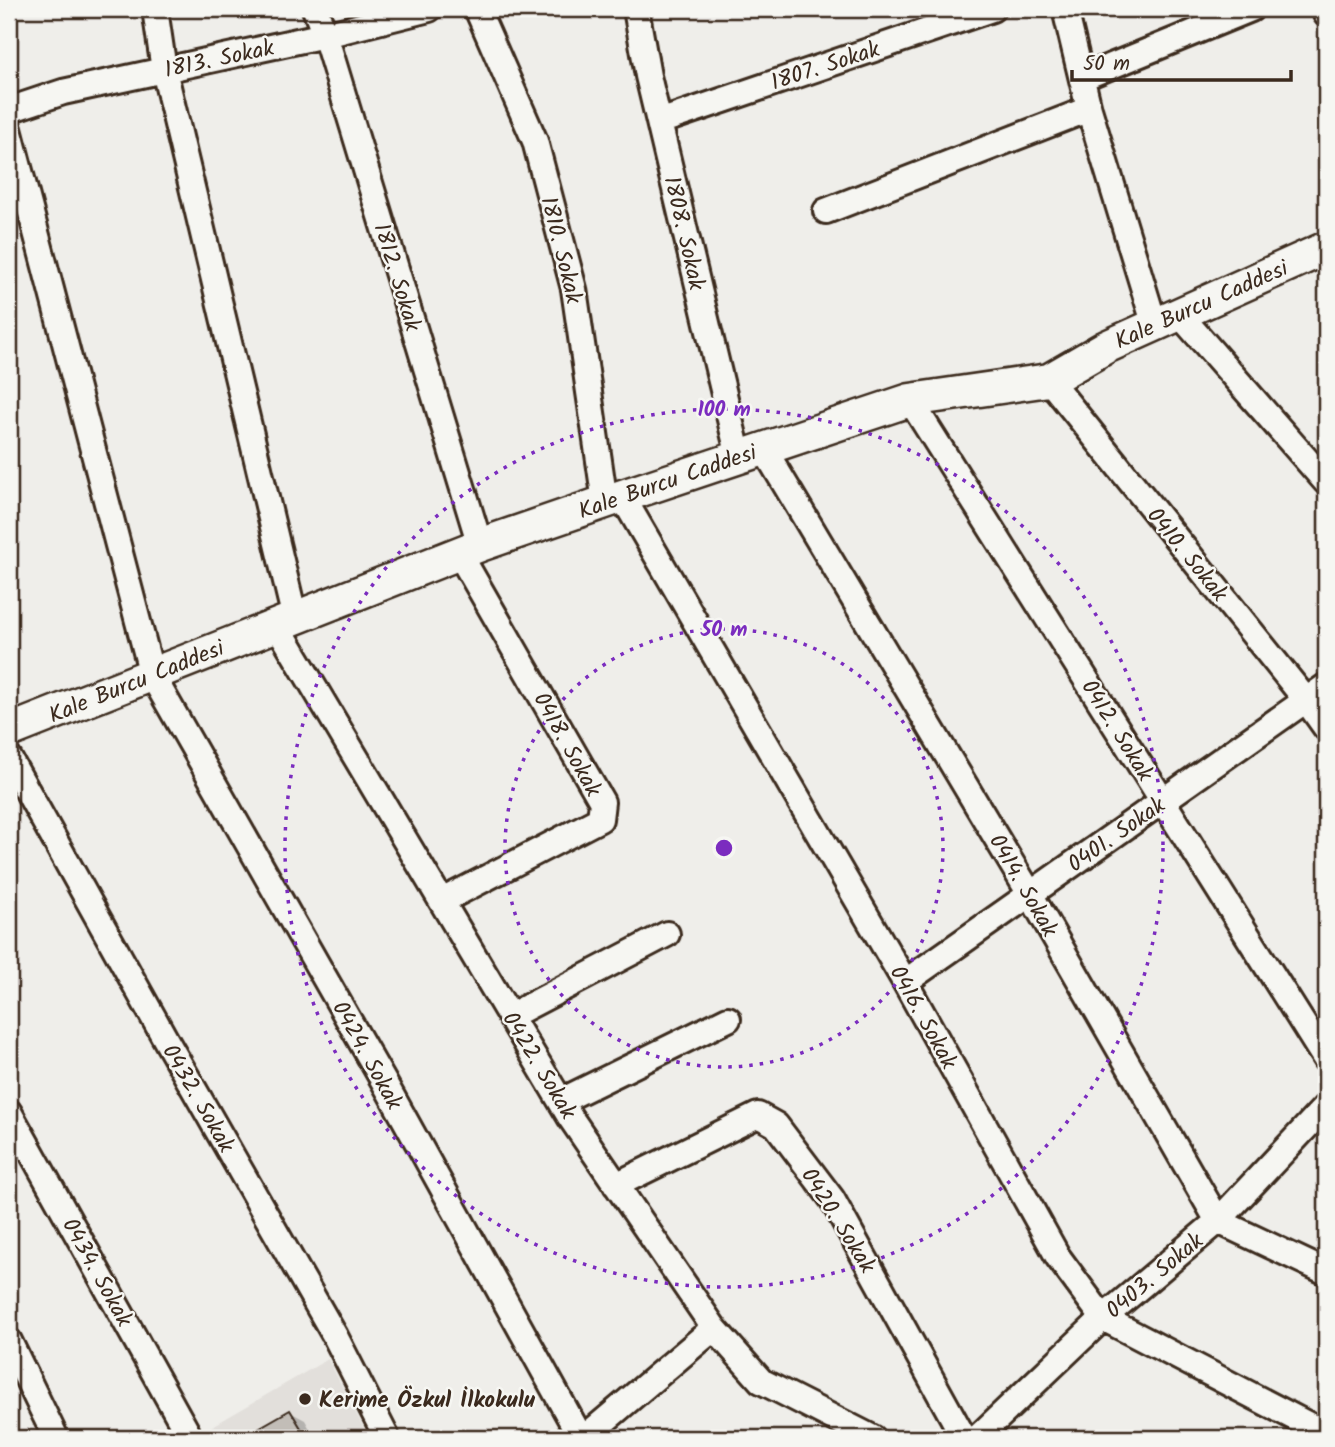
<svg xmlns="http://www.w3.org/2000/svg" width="1335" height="1447" font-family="Kalam,sans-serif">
<rect width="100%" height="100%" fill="#efeeea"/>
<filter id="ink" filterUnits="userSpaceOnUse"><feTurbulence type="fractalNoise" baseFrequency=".0143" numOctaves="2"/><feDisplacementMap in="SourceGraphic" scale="14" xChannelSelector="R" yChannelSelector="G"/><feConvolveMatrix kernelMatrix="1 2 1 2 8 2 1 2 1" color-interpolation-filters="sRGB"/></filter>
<g filter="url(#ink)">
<path fill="#e2dfdb" d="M328,1359L369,1438H192Z"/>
<path fill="#0003" d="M290,1412L305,1420L315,1438H245Z"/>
<path fill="#c2bdb7" stroke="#3b2a1e" stroke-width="2" d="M290,1410L307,1438H241Z"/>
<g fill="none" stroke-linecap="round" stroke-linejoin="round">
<defs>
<path id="minor" d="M155,9L164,70L295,619
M315,9L325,35L480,545
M477,9L535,141L574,289L605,502
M636,9L648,76L739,457
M1065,9L1089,109L1155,326
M1325,9L1326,14
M1082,78L1251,9
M9,110L63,92L325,35L429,9
M659,122L992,9
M9,129L152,675L384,1082L581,1438
M826,211L1089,109
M1180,315L1326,482
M1049,380L1306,700L1326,728
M910,400L1326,1060
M764,449L1030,894L1218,1221L1326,1272
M622,496L905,982L1058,1257L1103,1318L1326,1434
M277,625L570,1117L714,1328L761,1381L873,1438
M9,758L167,1042L335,1336L387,1438
M442,901L600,819L602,802L459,553
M905,982L1326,686
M510,1016L667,934
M561,1101L728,1019
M9,1112L187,1432
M616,1185L758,1115L776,1125L832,1199L964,1438
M9,1341L56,1438
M584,1438L714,1328
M977,1438L1103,1318L1218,1221L1326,1106"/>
<path id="tertiary" d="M9,731L480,545L605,502L910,400L1049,380L1106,347L1326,248"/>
</defs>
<use href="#minor" stroke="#3b2a1e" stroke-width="30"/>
<use href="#tertiary" stroke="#3b2a1e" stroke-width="37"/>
<use href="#minor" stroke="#f6f6f2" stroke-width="24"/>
<use href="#tertiary" stroke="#f6f6f2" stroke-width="32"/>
</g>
</g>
<g fill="none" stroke="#7b2cbf" stroke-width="3.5" stroke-dasharray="3.5 7">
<circle cx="724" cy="848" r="219"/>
<circle cx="724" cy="848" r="439"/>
</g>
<circle fill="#3b2a1e" stroke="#f6f6f2" stroke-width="2.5" cx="305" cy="1399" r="7"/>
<g text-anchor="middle" stroke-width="5" stroke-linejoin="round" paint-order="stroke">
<g font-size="23" fill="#3b2a1e" stroke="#f6f6f2">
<text transform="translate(219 58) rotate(-12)" y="8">1813. Sokak</text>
<text transform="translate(825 65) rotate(-18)" y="8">1807. Sokak</text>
<text transform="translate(685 233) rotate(77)" y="8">1808. Sokak</text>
<text transform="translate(562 250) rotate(76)" y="8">1810. Sokak</text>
<text transform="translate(398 277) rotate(73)" y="8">1812. Sokak</text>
<text transform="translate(1201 304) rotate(-24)" y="8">Kale Burcu Caddesi</text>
<text transform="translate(667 481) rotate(-19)" y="8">Kale Burcu Caddesi</text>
<text transform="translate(1188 554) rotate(51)" y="8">0410. Sokak</text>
<text transform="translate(136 681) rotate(-22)" y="8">Kale Burcu Caddesi</text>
<text transform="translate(1118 730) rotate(58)" y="8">0412. Sokak</text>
<text transform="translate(568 744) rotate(61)" y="8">0418. Sokak</text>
<text transform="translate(1116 834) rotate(-35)" y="8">0401. Sokak</text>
<text transform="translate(1024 885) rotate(60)" y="8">0414. Sokak</text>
<text transform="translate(924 1017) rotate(61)" y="8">0416. Sokak</text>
<text transform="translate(368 1055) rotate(61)" y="8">0424. Sokak</text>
<text transform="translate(540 1065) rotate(59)" y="8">0422. Sokak</text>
<text transform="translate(199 1098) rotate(60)" y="8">0432. Sokak</text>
<text transform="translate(839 1220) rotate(58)" y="8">0420. Sokak</text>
<text transform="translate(98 1272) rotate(61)" y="8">0434. Sokak</text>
<text transform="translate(1154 1275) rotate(-40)" y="8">0403. Sokak</text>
</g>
<g font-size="23" font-weight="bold" fill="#3b2a1e" stroke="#f6f6f2" text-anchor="start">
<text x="319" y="1407">Kerime Özkul İlkokulu</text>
</g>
</g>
<circle cx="724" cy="848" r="10" fill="#7b2cbf" stroke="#f6f6f2" stroke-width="3.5"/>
<g font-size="21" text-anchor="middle" font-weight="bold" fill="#7b2cbf" stroke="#f6f6f2" stroke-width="5" stroke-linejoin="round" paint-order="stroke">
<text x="724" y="416">100 m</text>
<text x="724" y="636">50 m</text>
</g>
<rect width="1335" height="1447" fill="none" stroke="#f6f6f2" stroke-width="35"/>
<rect x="18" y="18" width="1300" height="1412" fill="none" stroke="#3b2a1e" stroke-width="2.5" filter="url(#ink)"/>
<path d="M1072 70v10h219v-10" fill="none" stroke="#3b2a1e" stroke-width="3.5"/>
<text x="1083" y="70" font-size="21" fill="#3b2a1e" stroke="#f6f6f2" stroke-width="5" paint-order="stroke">50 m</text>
</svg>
